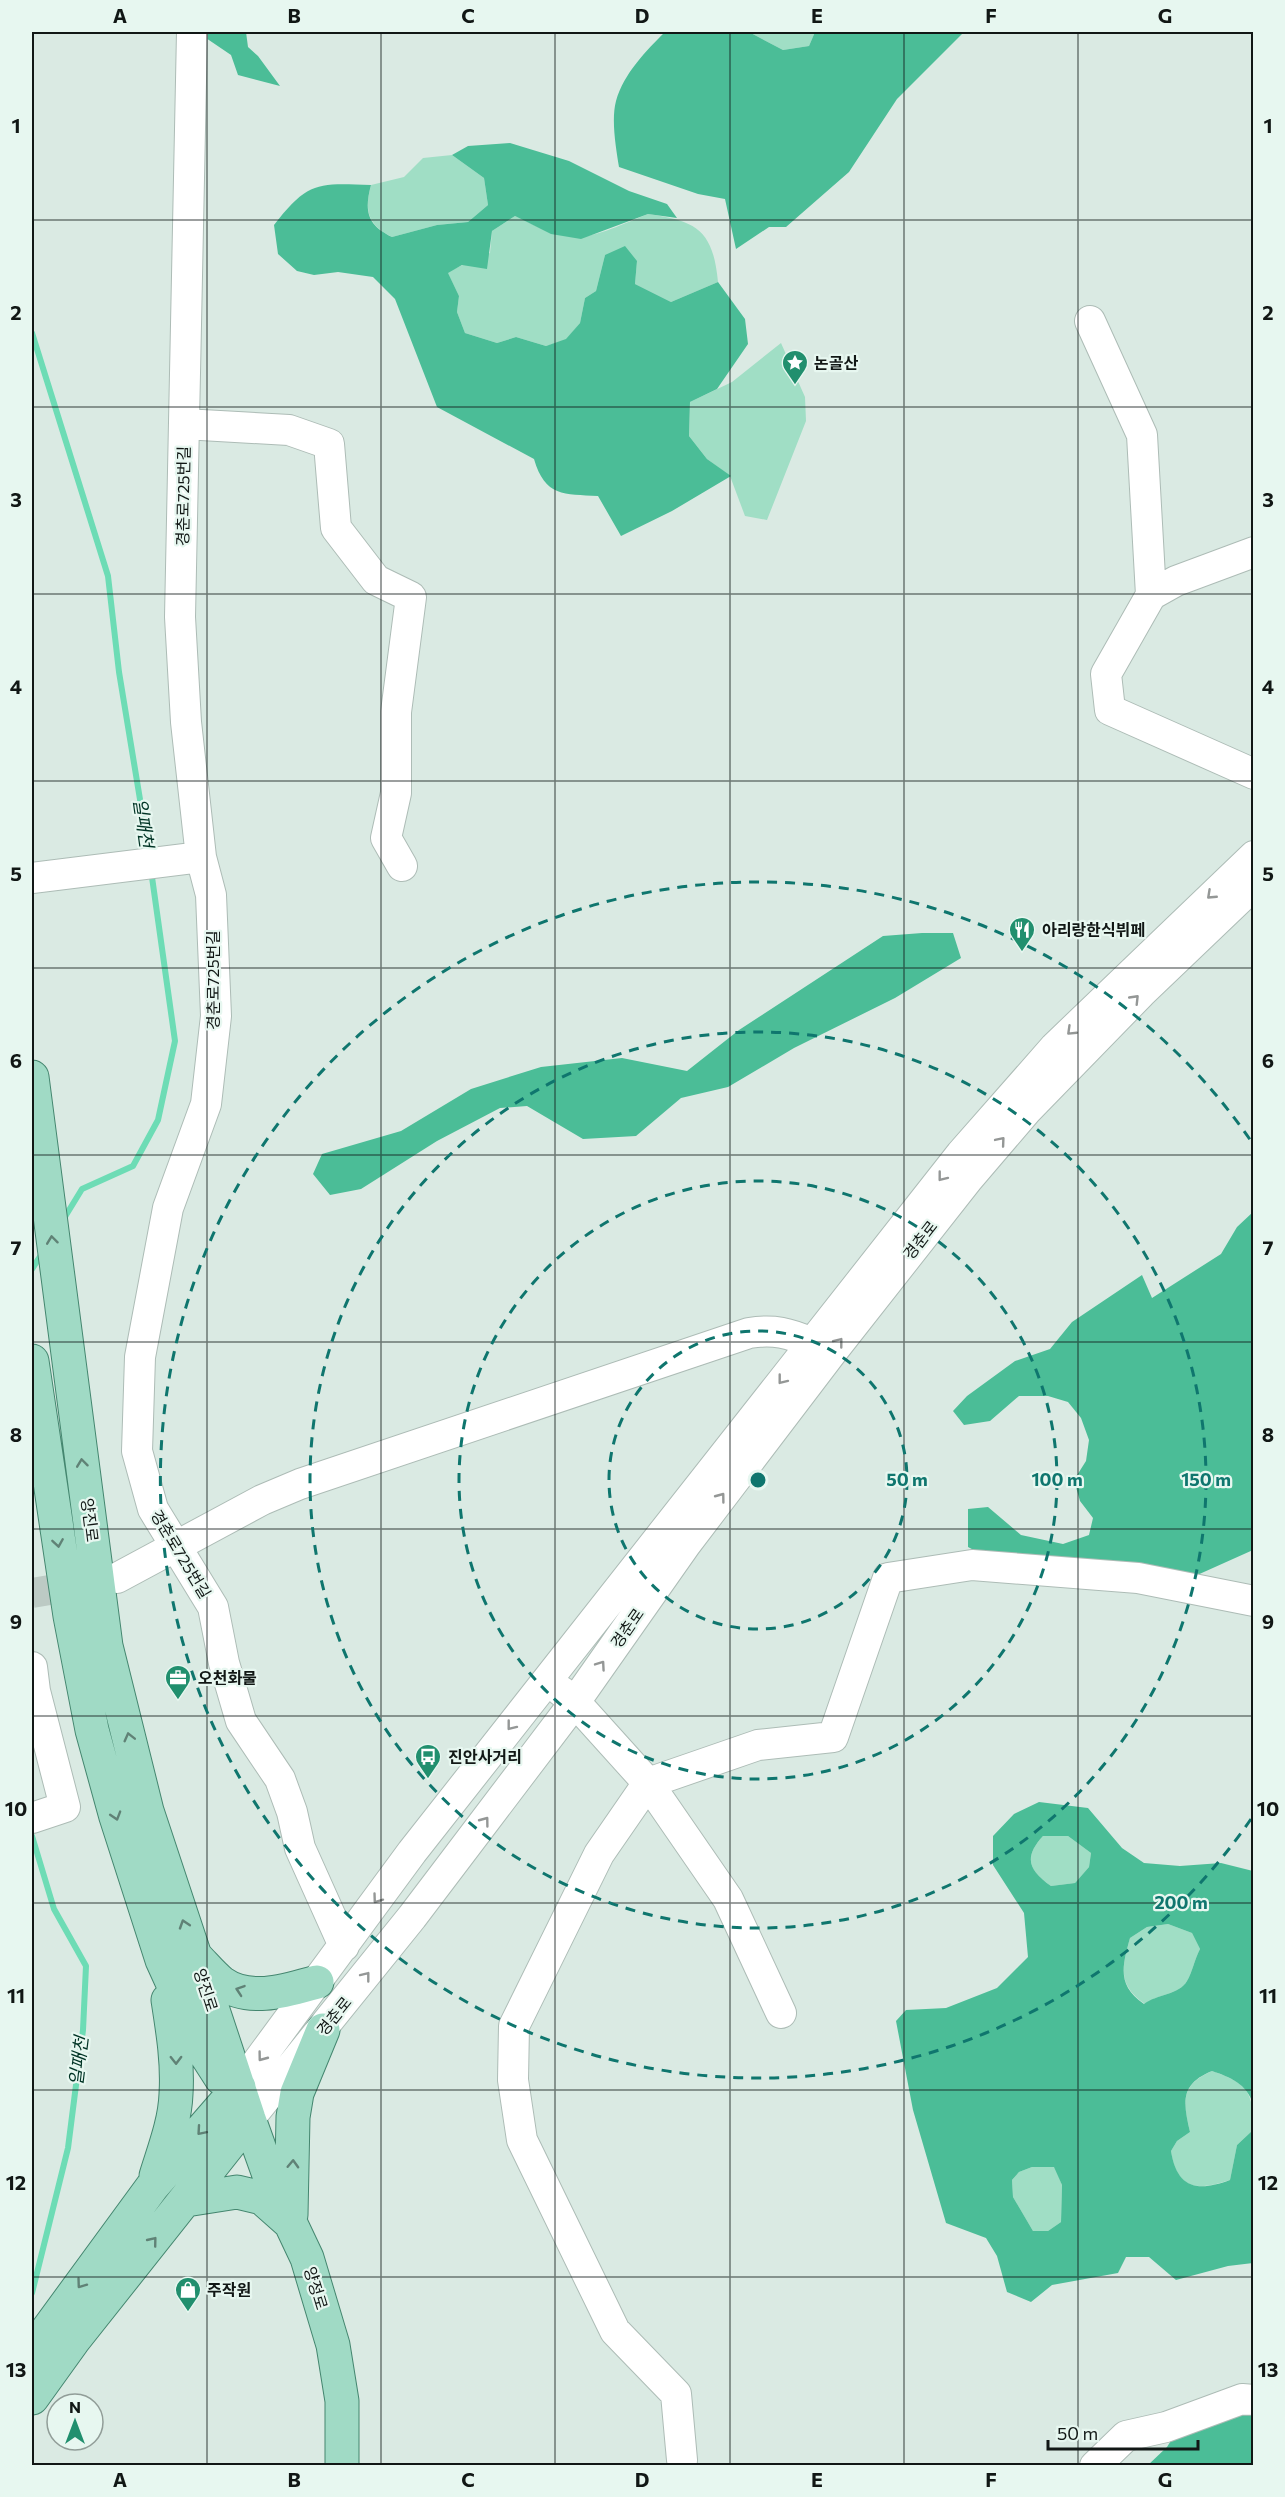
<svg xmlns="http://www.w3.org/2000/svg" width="1285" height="2497" font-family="Commissioner,'Noto Sans KR',sans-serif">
<rect width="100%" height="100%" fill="#daeae3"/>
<path fill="#a0dec5" d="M749,32H815L809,46L783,50Z
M452,155L484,178L488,205L468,222L437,225L392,237C368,225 364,211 371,185L404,177L423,158Z
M648,214C697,221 713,230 718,282L671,302L635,284L637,261L605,255L596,291L585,298L580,323L566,340L546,346L516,337L497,343L465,333L457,312L459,296L447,272L490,253L492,231L515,216C578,248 586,239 648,214Z
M781,343L805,397L806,421L767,520L745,516L730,476L707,459L689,436L690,402L732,382Z
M1043,1836H1068L1091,1853L1089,1867L1075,1883L1051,1886C1029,1870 1023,1858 1043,1836Z
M1168,1924L1192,1933L1200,1949C1195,1958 1192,1973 1187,1981C1179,1995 1157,1994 1145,2004C1117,1985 1122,1967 1130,1938L1147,1927Z
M1212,2071C1248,2083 1254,2093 1253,2130L1237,2145L1230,2180C1197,2191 1177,2190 1171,2151L1177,2141L1190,2132C1183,2102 1180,2085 1212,2071Z
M1032,2167H1055L1062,2185L1061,2222L1048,2231H1033L1013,2197L1012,2180L1019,2172Z"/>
<path fill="#4bbd97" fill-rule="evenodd" d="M203,32H246L248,47L258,56L280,86L238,75L231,55L203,36Z
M665,32H749L783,50L809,46L815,32H964L897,99L849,172L786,227H769L736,249L725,199L698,194L619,167C616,148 611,120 616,101C624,73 646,51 665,32Z
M510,143L569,161L629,191L667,204L677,218L648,214L581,239L551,234L515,216L492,231L487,269L462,265L448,273L459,296L457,312L465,333L497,343L516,337L546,346L566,339L580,323L585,298L596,291L605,255L625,246L637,261L635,284L671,302L718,282L745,319L748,344L717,389L690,402L689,436L707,459L731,476L672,511L621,536L598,496C564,494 545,497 534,459L437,407L395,299L373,277L338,272L314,275L297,271L278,254L274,225C308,181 318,183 371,185C364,211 367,225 392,237L437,225L468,222L488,205L484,178L452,155L468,146Z
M922,933H953L961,958L895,998L794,1048L728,1087L681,1098L636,1136L583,1139L527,1106L500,1108L437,1141L361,1189L330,1195L313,1174L322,1154L401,1131L471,1089L541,1067L622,1058L687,1071L739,1030L883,936Z
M1253,1212V1550L1195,1576L991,1559L968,1547V1509L988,1507L1021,1535L1063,1544L1089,1535L1093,1518L1080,1501L1074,1480L1086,1461L1089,1440L1081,1418L1068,1402L1048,1396H1019L990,1421L964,1425L953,1411L967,1396L1015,1361L1050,1349L1072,1322L1142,1275L1152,1298L1221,1254L1237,1227Z
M1039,1802L1088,1808L1122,1848L1144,1863L1180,1866L1221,1863L1253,1871V2104C1247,2084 1230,2077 1212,2071C1180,2084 1183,2102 1190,2132L1177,2141L1171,2151C1177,2189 1198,2192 1230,2180L1237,2145L1253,2130V2263L1228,2266L1176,2280L1149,2257H1126L1118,2273L1052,2285L1031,2302L1007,2292L997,2256L986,2238L946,2223L913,2110L896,2021L906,2010L946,2008L997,1988L1028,1957L1024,1913L993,1865V1836L1014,1814ZM1043,1836H1068L1091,1853L1089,1867L1075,1883L1051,1886C1029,1870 1023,1858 1043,1836ZM1168,1924L1192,1933L1200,1949C1195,1958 1192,1973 1187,1981C1179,1995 1157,1994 1144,2004C1117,1985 1122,1967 1130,1938L1147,1927ZM1032,2167H1054L1062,2185L1061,2222L1048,2231H1033L1013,2197L1012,2180L1019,2172Z
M1253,2409V2465L1147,2466L1167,2447L1177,2431Z"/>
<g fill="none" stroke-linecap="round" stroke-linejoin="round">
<path stroke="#6ddcb5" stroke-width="6" d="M32,333L108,576L119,672L149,854
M63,1220L82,1189L133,1166L158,1120L175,1041L151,870
M32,1269L43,1252
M32,1836L54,1909L86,1966L83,2030L68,2148L32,2293"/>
<path stroke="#bccac4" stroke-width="30" stroke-dasharray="30 15" stroke-linecap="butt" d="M32,1593L91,1583"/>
<defs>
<path id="minor" d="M192,32L180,617L186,722L201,857L211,895L216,1016L206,1104L168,1208L140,1357L137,1451L153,1509L213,1607L224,1663L241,1721L280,1779L292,1812L300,1848L344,1946
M1090,321L1142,435L1151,595L1106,674L1110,710L1254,774
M184,424L289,430L329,444L336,528L376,580L411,597L396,712V793L386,838L402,866
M1151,595L1176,581L1254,552
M32,878L201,857
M117,1578L262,1500L300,1484L749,1333C774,1329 789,1333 812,1343
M32,1667L35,1691L65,1807L32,1818
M561,1691L575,1702L648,1783L728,1899L781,2013
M239,2087L412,1852L961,1154L1055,1047L1254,856
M249,2119L412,1917L575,1702L686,1544L832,1352L968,1179L1027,1110L1141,993L1254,885
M682,2460L676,2394L615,2331L522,2140L513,2080L514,2026L599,1854L648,1783L758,1745L833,1737L888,1578L972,1565L1138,1578L1254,1601
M1095,2466L1126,2436L1166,2427L1242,2399L1254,2400"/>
<path id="major" d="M32,1077L106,1646L147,1811L249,2119L273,2186L307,2258L333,2345L342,2401V2466
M32,1361L70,1616L92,1730L116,1817L162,1960L203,2050L221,2078
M196,1957C204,1965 213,1976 222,1983C250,2003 288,1990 317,1982
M156,2176C164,2150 175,2122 176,2094C178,2063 173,2032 168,2000
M186,2200L237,2192L262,2198L289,2222
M291,2215L293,2117L297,2093L323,2030
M32,2351L152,2187L239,2087
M32,2398L73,2341L249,2119"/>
</defs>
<use href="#minor" stroke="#adbcb6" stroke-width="32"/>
<use href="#major" stroke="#44866f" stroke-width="35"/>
<use href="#minor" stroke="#fff" stroke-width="30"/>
<use href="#major" stroke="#a0dac5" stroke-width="33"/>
</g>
<defs><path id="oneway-chevron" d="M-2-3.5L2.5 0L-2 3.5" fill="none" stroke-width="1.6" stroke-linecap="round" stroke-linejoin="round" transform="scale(1.5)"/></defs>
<g stroke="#949796">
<use href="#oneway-chevron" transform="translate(1211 895) rotate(137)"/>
<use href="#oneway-chevron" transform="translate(1135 999) rotate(-46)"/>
<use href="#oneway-chevron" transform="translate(1071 1031) rotate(136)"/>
<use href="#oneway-chevron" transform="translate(1001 1141) rotate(-50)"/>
<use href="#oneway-chevron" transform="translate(942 1177) rotate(128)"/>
<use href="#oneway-chevron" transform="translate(839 1342) rotate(-52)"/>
<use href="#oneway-chevron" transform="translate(782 1380) rotate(128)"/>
<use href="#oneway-chevron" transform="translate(721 1497) rotate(-53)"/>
<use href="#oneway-chevron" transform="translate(601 1665) rotate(-55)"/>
<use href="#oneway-chevron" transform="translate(511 1726) rotate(128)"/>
<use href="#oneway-chevron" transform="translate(485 1821) rotate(-53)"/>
<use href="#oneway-chevron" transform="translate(377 1899) rotate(126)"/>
<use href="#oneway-chevron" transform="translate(366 1976) rotate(-52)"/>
<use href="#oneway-chevron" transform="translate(262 2057) rotate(127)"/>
</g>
<g stroke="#608276">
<use href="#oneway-chevron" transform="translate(52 1240) rotate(-97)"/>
<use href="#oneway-chevron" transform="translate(82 1463) rotate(-97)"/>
<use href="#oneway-chevron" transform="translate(58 1543) rotate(81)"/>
<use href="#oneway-chevron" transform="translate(129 1737) rotate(-104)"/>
<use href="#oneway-chevron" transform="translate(116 1816) rotate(73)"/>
<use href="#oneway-chevron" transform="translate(184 1924) rotate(-108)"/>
<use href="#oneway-chevron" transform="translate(240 1990) rotate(-161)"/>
<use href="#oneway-chevron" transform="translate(176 2060) rotate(89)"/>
<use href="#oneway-chevron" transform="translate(201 2131) rotate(131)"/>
<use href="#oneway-chevron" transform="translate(293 2164) rotate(-88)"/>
<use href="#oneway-chevron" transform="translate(153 2241) rotate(-51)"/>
<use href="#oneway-chevron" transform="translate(81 2284) rotate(126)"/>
</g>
<path fill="none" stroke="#111715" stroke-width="1.5" stroke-opacity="0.55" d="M207,32V2466M381,32V2466M555,32V2466M730,32V2466M904,32V2466M1078,32V2466M32,220H1254M32,407H1254M32,594H1254M32,781H1254M32,968H1254M32,1155H1254M32,1342H1254M32,1529H1254M32,1716H1254M32,1903H1254M32,2090H1254M32,2277H1254"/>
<g fill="none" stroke="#0f766e" stroke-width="3" stroke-dasharray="10 8">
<circle cx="758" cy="1480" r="149"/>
<circle cx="758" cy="1480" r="299"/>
<circle cx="758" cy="1480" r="448"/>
<path d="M1251 1819A598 598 0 1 1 1251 1141"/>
</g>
<defs>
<symbol id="sight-pin" viewBox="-11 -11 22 30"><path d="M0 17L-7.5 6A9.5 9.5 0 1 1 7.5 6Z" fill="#218f6e" stroke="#e7f7f0"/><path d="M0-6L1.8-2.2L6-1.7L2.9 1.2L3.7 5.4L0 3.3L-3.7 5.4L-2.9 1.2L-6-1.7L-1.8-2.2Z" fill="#fff"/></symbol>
<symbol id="restaurant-pin" viewBox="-11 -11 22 30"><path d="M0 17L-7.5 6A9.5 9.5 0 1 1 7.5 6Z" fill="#218f6e" stroke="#e7f7f0"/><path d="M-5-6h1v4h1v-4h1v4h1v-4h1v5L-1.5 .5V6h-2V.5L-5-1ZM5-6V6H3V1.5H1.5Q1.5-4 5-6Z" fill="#fff"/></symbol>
<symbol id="office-pin" viewBox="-11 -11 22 30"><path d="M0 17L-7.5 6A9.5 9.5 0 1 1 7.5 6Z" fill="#218f6e" stroke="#e7f7f0"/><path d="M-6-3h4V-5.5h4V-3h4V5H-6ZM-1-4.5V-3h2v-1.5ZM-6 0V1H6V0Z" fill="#fff"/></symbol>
<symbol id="bus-pin" viewBox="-11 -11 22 30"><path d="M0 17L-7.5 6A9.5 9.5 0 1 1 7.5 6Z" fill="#218f6e" stroke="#e7f7f0"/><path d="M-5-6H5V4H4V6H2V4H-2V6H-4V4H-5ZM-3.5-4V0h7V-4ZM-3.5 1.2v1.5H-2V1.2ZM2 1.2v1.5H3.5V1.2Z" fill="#fff"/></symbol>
<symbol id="shop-pin" viewBox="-11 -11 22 30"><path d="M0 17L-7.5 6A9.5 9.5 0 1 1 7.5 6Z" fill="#218f6e" stroke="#e7f7f0"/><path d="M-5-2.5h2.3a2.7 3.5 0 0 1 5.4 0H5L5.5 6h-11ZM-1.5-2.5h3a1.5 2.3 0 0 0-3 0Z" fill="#fff"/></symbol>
</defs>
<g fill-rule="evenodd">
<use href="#sight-pin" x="780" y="348" width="30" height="40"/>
<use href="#restaurant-pin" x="1007" y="915" width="30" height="40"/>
<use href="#office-pin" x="163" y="1663" width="30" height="40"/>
<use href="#bus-pin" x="413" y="1742" width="30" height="40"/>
<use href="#shop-pin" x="173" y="2275" width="30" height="40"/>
</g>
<g text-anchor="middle" stroke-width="4.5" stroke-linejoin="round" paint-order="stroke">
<g font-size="16" font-weight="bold" fill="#111715" stroke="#e7f7f0" text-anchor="start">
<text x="814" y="369">논골산</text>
<text x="1042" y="936">아리랑한식뷔페</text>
<text x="198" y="1684">오천화물</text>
<text x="448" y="1763">진안사거리</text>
<text x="207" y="2296">주작원</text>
</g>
<g font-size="16" fill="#111715" stroke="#e7f7f0">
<text transform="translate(183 496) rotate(-89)" y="6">경춘로725번길</text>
<text transform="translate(213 980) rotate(-90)" y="6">경춘로725번길</text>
<text transform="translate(920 1240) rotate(-52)" y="6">경춘로</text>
<text transform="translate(90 1520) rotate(83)" y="6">양진로</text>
<text transform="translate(181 1554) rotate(59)" y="6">경춘로725번길</text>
<text transform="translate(627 1628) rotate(-55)" y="6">경춘로</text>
<text transform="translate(206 1990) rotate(72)" y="6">양진로</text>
<text transform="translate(334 2016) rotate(-51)" y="6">경춘로</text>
<text transform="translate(316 2288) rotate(73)" y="6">양정로</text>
</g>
<g font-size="18" font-style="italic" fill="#003425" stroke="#e7f7f0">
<text transform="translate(143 823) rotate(82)" y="6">일패천</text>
<text transform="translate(79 2061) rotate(-83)" y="6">일패천</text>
</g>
</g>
<circle cx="758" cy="1480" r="9" fill="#0f766e" stroke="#e7f7f0" stroke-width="3"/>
<g font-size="18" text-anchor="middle" font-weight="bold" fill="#0f766e" stroke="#e7f7f0" stroke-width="4.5" stroke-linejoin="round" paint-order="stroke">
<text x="907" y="1486">50 m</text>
<text x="1057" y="1486">100 m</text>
<text x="1206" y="1486">150 m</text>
<text x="1181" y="1909">200 m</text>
</g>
<rect width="1285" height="2497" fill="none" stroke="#e7f7f0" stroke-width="66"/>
<g transform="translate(75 2422)"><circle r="28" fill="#e7f7f0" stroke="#919d98" stroke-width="1.5"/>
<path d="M0-4.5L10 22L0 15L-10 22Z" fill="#218f6e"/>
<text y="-9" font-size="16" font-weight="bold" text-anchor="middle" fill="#111715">N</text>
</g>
<path d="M1048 2440v9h150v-9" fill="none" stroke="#111715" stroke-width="3"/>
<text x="1057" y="2440" font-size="18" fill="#111715" stroke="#e7f7f0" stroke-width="4.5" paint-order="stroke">50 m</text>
<rect x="33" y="33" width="1219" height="2431" fill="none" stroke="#111715" stroke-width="2"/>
<g font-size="20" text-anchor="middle" font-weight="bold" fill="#111715">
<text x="120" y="23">A</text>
<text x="294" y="23">B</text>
<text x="468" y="23">C</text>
<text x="642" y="23">D</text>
<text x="817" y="23">E</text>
<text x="991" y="23">F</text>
<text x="1165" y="23">G</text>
<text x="16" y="133">1</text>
<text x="1268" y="133">1</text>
<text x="16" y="320">2</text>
<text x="1268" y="320">2</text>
<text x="16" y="507">3</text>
<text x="1268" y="507">3</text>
<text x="16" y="694">4</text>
<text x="1268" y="694">4</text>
<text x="16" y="881">5</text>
<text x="1268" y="881">5</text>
<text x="16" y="1068">6</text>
<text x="1268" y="1068">6</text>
<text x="16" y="1255">7</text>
<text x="1268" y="1255">7</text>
<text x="16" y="1442">8</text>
<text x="1268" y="1442">8</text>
<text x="16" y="1629">9</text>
<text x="1268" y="1629">9</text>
<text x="16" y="1816">10</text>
<text x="1268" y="1816">10</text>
<text x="16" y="2003">11</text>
<text x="1268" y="2003">11</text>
<text x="16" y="2190">12</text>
<text x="1268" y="2190">12</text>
<text x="16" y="2377">13</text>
<text x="1268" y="2377">13</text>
<text x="120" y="2487">A</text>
<text x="294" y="2487">B</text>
<text x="468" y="2487">C</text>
<text x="642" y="2487">D</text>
<text x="817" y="2487">E</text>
<text x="991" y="2487">F</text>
<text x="1165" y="2487">G</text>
</g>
</svg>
